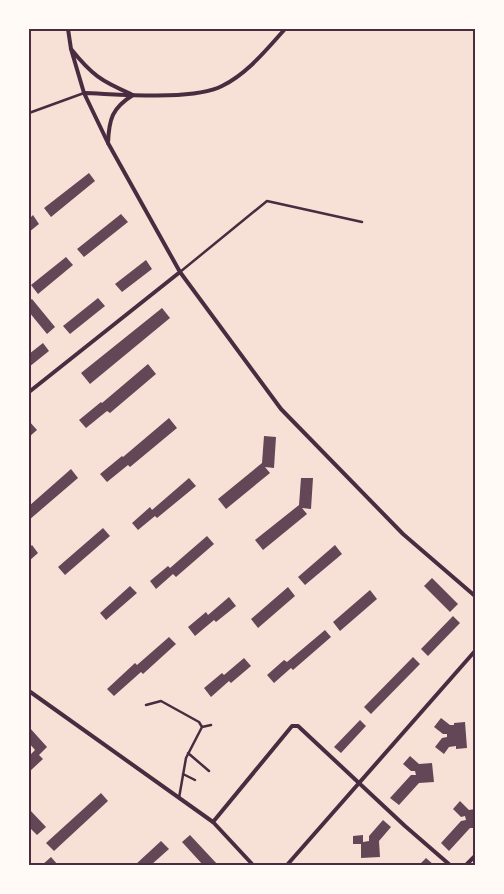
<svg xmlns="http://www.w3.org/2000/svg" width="504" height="894" font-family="'DM Sans',sans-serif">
<rect width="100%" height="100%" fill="#f7e1d7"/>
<path fill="#644757" d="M89,173L95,181L51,217L44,208Z
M121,214L128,222L84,257L77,249Z
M33,215L39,224L29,232V219Z
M66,257L73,265L38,294L31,285Z
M146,260L152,269L122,292L115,284Z
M98,298L105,306L70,334L63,326Z
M32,299L55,327L47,334L29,312V301Z
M162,308L170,318L90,384L81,373Z
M43,343L49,351L29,367V354Z
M148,364L156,374L110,413L107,411L86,428L79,420L101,402L102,403Z
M169,418L177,428L130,467L128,465L107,482L100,474L122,456L123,457Z
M29,421L37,430L29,437Z
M264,436L276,437L274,468L265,467L270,473L226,509L218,499L262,463Z
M71,469L78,478L29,520V506Z
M189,478L196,486L157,518L155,516L138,530L132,523L150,507L152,510Z
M301,478H313L311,509L302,508L307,514L263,550L255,540L299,505Z
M103,528L110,536L65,575L58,567Z
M207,536L214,544L176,577L173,574L156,589L150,581L168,566L170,568Z
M32,545L38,553L29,561V548Z
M335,545L342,554L305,585L298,577Z
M432,578L458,604L450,612L424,586Z
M130,586L137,593L106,620L100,613Z
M288,587L295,596L258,628L251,619Z
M370,590L377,599L340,631L333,622Z
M229,597L236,606L216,622L214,620L195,636L188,627L206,612L208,615Z
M453,616L460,623L428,656L421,649Z
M325,630L331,637L293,670L291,668L274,683L267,675L284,660L287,662Z
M169,637L176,644L143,674L141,672L114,696L107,689L135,663L137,665Z
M413,657L420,664L371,714L364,707Z
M244,658L251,666L231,683L229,681L211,697L204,688L222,673L224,675Z
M441,718L450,725H454V723L465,722L467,748L456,749V746L449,747L444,754L435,747L442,738L447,737V734H443L434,727Z
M360,720L366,726L341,753L334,747Z
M29,727L47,747L39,755L43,759L29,772V756L35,750L29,743Z
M410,756L419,764L432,763L434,782L419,783L399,805L390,798L411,775H416L415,771H411L403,764Z
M101,793L108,801L54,851L46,843Z
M460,801L469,810L475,809V828H470L449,851L441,843L461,821L466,820L465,816L461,817L453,809Z
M29,804L31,807L29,809L46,827L37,835L29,827Z
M383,820L391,827L379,841L380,857L361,858V844H353V836L363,835V842L369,841V836Z
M190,835L218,865H203L182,842Z
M161,841L169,849L151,865H135Z
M51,857L58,865H42Z
M426,858L434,865H419Z"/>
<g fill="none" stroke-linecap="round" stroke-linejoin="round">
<path stroke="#4a2c40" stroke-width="2.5" d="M29,113L84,93
M180,272L267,201L362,222
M146,705L161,701L199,722L202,727
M188,753L209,771
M183,774L195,780
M179,798L186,758L202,727L211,725"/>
<path stroke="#4a2c40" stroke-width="4" d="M68,29L71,49L84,93
M71,49C92,75 101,81 131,94
M108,143C109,119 112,108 133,95
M213,822L292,726H298L405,826L450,865
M466,865L475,856"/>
<path stroke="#4a2c40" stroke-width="4" d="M285,29C266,50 248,73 222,86C193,101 118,94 84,93L108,143L180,272L281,409L403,534L475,596
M29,392L180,272
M29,691L213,822L253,865
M287,865L475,651"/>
</g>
<rect width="504" height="894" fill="none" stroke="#fffaf5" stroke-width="60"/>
<rect x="30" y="30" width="444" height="834" fill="none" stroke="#4a2c40" stroke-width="2"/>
</svg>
